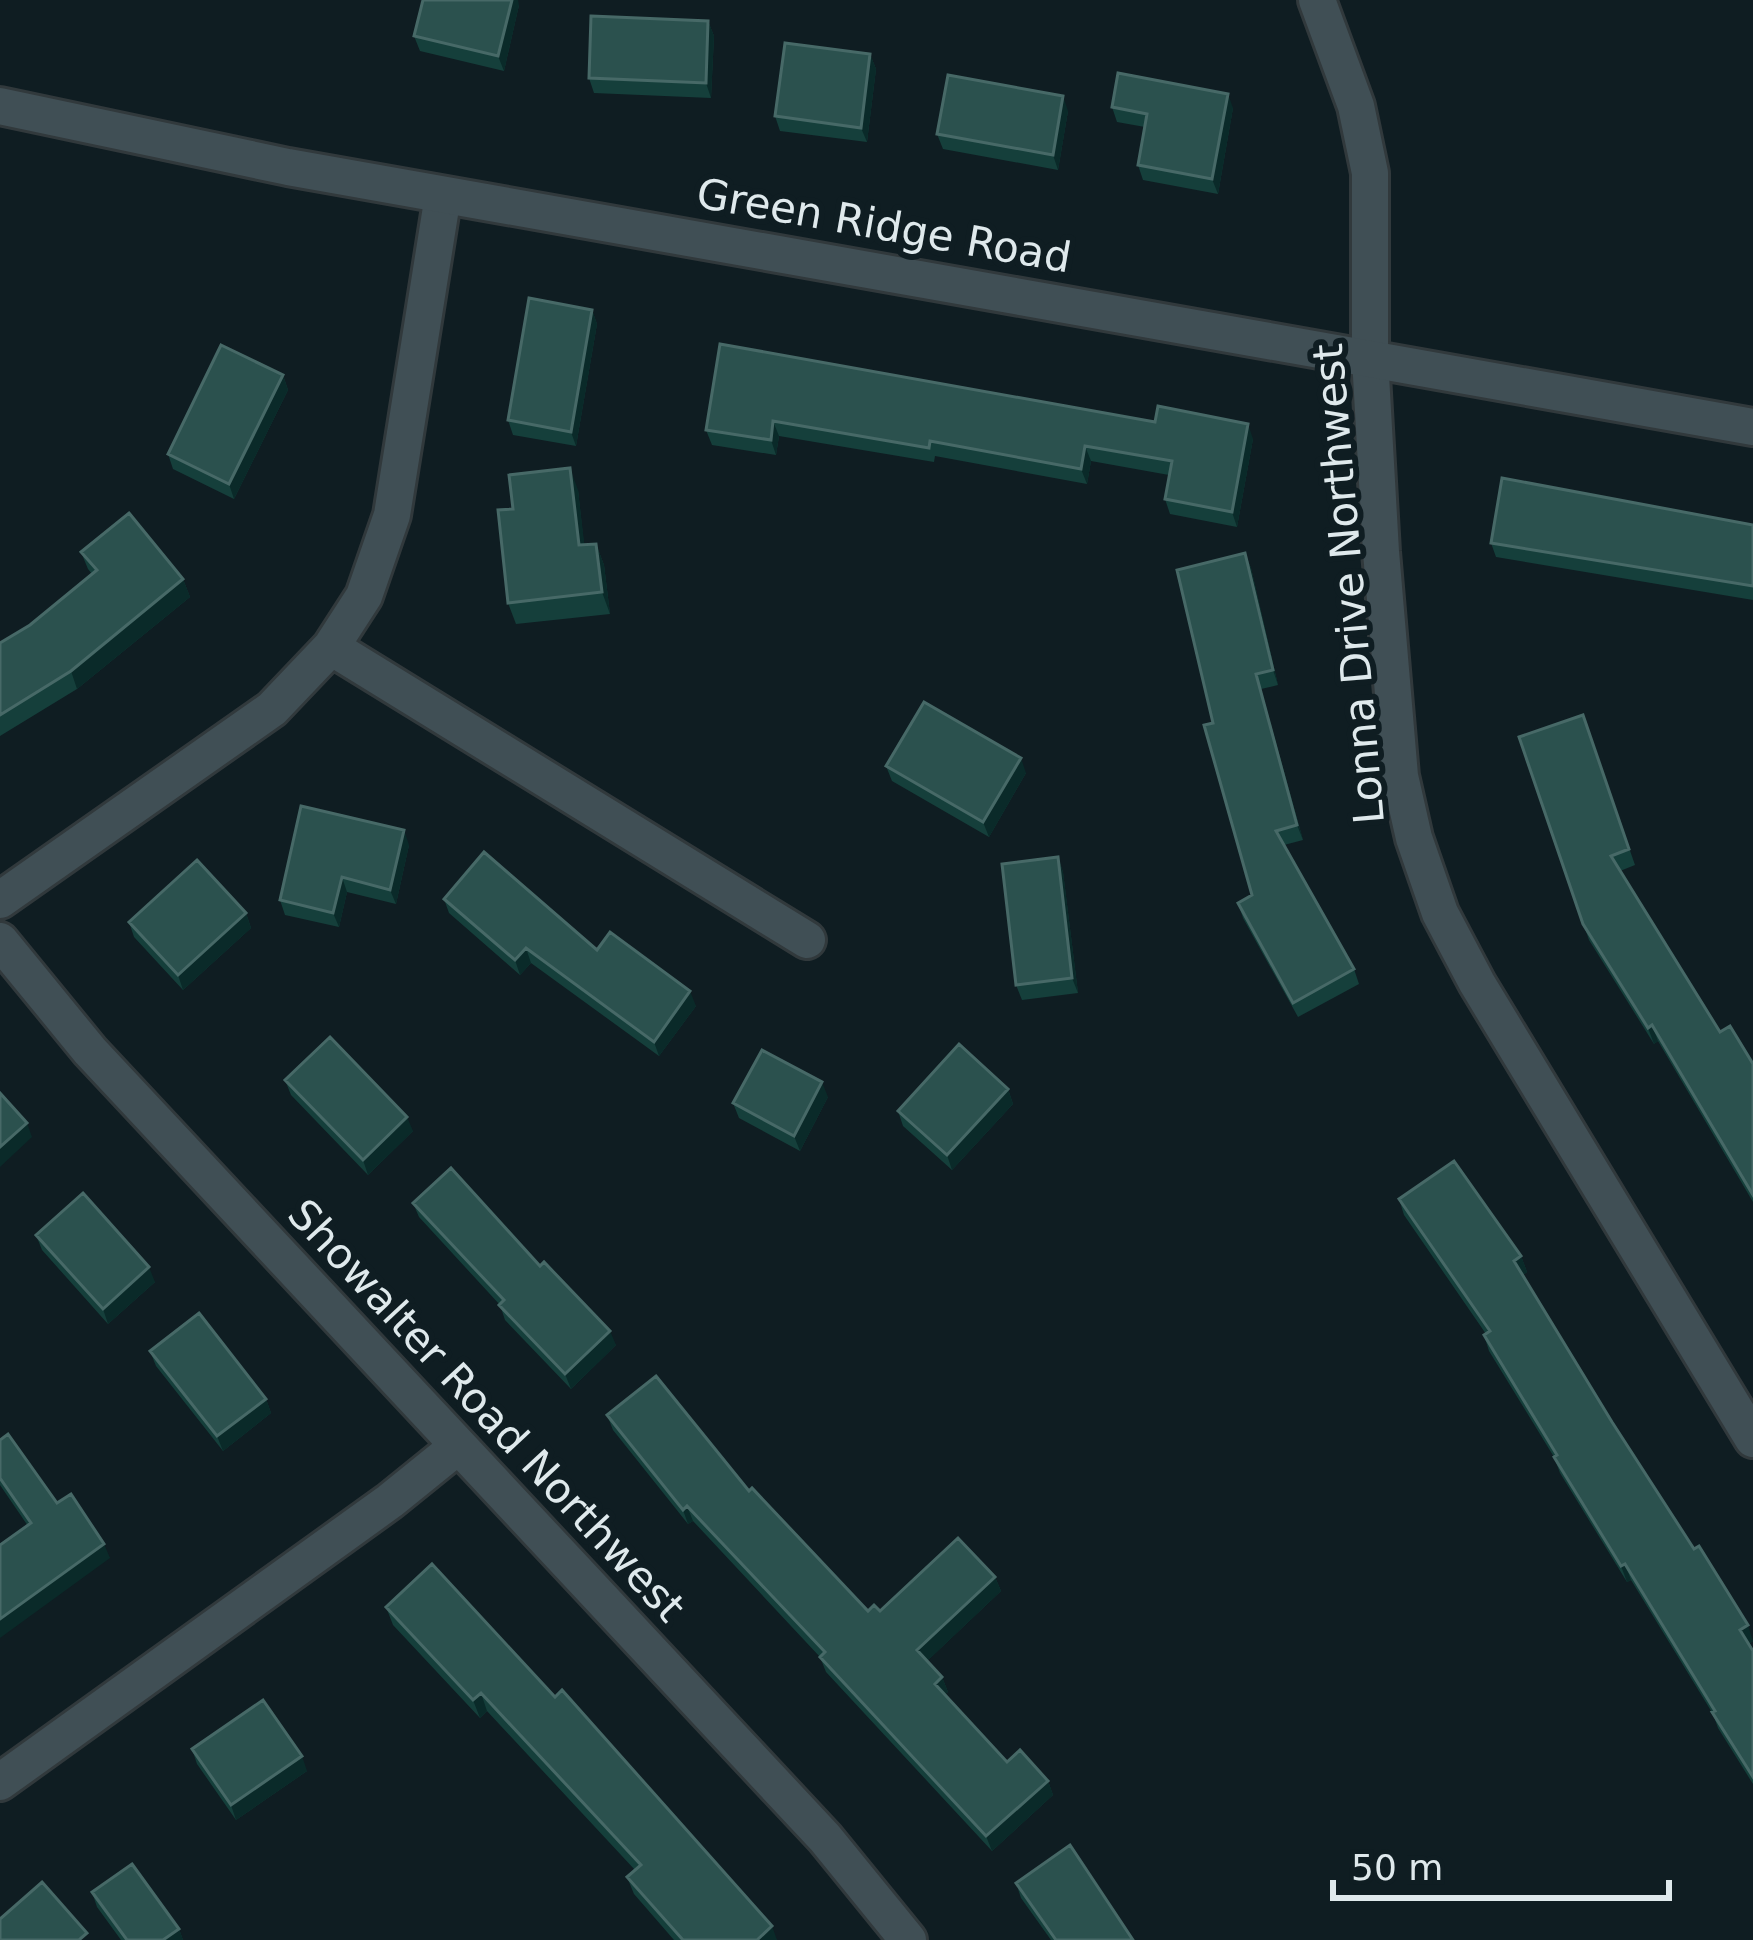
<svg xmlns="http://www.w3.org/2000/svg" width="1753" height="1940" font-family="'DejaVu Sans',sans-serif">
<rect width="100%" height="100%" fill="#0f1d22"/>
<g fill="none" stroke-linecap="round" stroke-linejoin="round">
<defs>
<path id="street" d="M1317,0L1356,106L1370,173V358L1381,552L1400,776L1414,838L1440,913L1477,983L1753,1439
M331,647L807,940
M0,900L272,709L331,647L364,596L392,515L443,195
M0,941L90,1051L825,1838L908,1940
M0,1782L390,1501L458,1446"/>
<path id="secondary" d="M0,106L288,167L1753,427"/>
</defs>
<use href="#street" stroke="#31393c" stroke-width="42"/>
<use href="#secondary" stroke="#31393c" stroke-width="42"/>
<use href="#street" stroke="#404f55" stroke-width="36"/>
<use href="#secondary" stroke="#404f55" stroke-width="36"/>
</g>
<path fill="#153f3b" d="M519,5L504,71L420,51L414,36Z
M708,21L714,36L711,98L594,93L589,78Z
M870,54L876,69L867,142L780,131L775,116Z
M1112,107L1233,108L1218,194L1143,180L1138,165L1145,127L1117,122Z
M1068,111L1058,170L943,149L937,134Z
M592,310L597,324L576,446L513,435L508,420Z
M720,344L1253,439L1237,527L1170,514L1165,499L1169,475L1091,461L1087,484L935,456L934,462L779,436L776,455L712,445L706,430Z
M283,375L288,390L234,499L173,469L168,454Z
M578,490L584,545L596,544L604,565L610,614L516,624L508,603L513,509Z
M1753,525V600L1496,557L1491,543Z
M81,552L183,579L190,597L77,689L0,736V643L30,625L92,574L88,569Z
M1245,553L1251,568L1278,685L1261,689L1303,840L1284,845L1354,969L1359,984L1298,1017L1243,918L1238,903L1252,895L1213,723Z
M1583,715L1635,865L1620,871L1720,1032L1753,1064V1202L1658,1041L1654,1044L1589,940L1519,737Z
M886,766L1026,773L989,837L892,781Z
M409,845L396,904L347,892L339,927L285,915L280,900Z
M1058,857L1063,872L1078,993L1022,1000L1016,985Z
M444,899L597,950L696,1006L659,1056L531,963L520,975L449,913Z
M246,913L251,928L183,990L134,937L129,922Z
M285,1080L413,1131L368,1175L291,1095Z
M1008,1089L1013,1104L952,1170L903,1126L898,1111Z
M828,1097L800,1151L739,1118L733,1103Z
M1399,1199L1521,1256L1527,1272L1523,1275L1612,1422L1753,1641L1749,1644L1753,1651V1784L1718,1728L1713,1714L1631,1580L1627,1582L1560,1473L1554,1457L1489,1351L1484,1335L1486,1334L1404,1215Z
M413,1203L540,1266L616,1345L571,1389L505,1320L500,1305L419,1217Z
M36,1235L155,1282L108,1324L42,1250Z
M150,1351L266,1399L271,1413L223,1451L156,1366Z
M607,1415L749,1491L868,1611H880L995,1577L1001,1591L927,1661L942,1677L948,1692L945,1694L1007,1762L1048,1781L1053,1795L992,1851L826,1672L820,1657L693,1521L688,1524L613,1430Z
M0,1440L57,1503L110,1558L28,1526L0,1485Z
M386,1607L777,1940H674L634,1894L627,1877L635,1870L487,1711L480,1718L393,1625Z
M192,1749L307,1771L236,1820L197,1764Z
M1016,1883L1133,1940H1051L1021,1898Z
M92,1892L179,1929L183,1940H121L97,1907Z"/>
<path fill="#0a2a29" d="M512,0H518L519,5L504,71L498,56Z
M708,21L714,36L711,98L706,83Z
M870,54L876,69L867,142L861,128Z
M1228,94L1233,108L1218,194L1212,179Z
M1063,96L1068,111L1058,170L1053,155Z
M592,310L597,324L576,446L571,432Z
M283,375L288,390L234,499L229,484Z
M773,421L779,436L776,455L771,440Z
M1248,424L1253,439L1237,527L1232,512Z
M1085,446L1091,461L1087,484L1081,469Z
M570,468L578,490L587,567L579,545Z
M596,544L604,565L610,614L602,592Z
M1245,553L1251,568L1278,685L1273,670Z
M183,579L190,597L77,689L71,671Z
M1256,674L1261,689L1303,840L1297,825Z
M1021,758L1026,773L989,837L983,822Z
M404,830L409,845L396,904L390,890Z
M1058,857L1063,872L1078,993L1072,978Z
M342,877L347,892L339,927L333,913Z
M246,913L251,928L183,990L178,975Z
M526,948L531,963L520,975L515,960Z
M690,991L696,1006L659,1056L654,1042Z
M1652,1025L1658,1041L1654,1044L1648,1028Z
M822,1082L828,1097L800,1151L794,1136Z
M1008,1089L1013,1104L952,1170L947,1155Z
M407,1117L413,1131L368,1175L363,1160Z
M27,1123L32,1137L0,1167V1147Z
M1521,1256L1527,1272L1520,1277L1514,1261Z
M149,1267L155,1282L108,1324L103,1309Z
M610,1331L616,1345L571,1389L565,1374Z
M266,1399L271,1413L223,1451L217,1436Z
M687,1506L693,1521L688,1524L683,1510Z
M104,1544L110,1558L0,1638V1619Z
M1625,1564L1631,1580L1627,1582L1621,1566Z
M995,1577L1001,1591L923,1665L917,1650Z
M1748,1625L1753,1641L1746,1646L1740,1630Z
M942,1677L948,1692L940,1699L935,1684Z
M481,1693L487,1711L480,1718L473,1700Z
M302,1756L307,1771L236,1820L231,1805Z
M1048,1781L1053,1795L992,1851L986,1836Z
M772,1926L777,1940H757Z
M179,1929L183,1940H163Z"/>
<path fill="#2b514e" stroke="#476967" stroke-width="3" d="M423,0H512L498,56L414,36Z
M591,16L708,21L706,83L589,78Z
M785,43L870,54L861,128L775,116Z
M1118,73L1228,94L1212,179L1138,165L1147,114L1112,107Z
M948,75L1063,96L1053,155L937,134Z
M529,298L592,310L571,432L508,420Z
M720,344L1155,422L1158,406L1248,424L1232,512L1165,499L1172,461L1085,446L1081,469L930,441L929,448L773,421L771,440L706,430Z
M221,345L283,375L229,484L168,454Z
M570,468L579,545L596,544L602,592L508,603L498,510L513,509L509,475Z
M1502,478L1753,525V586L1491,543Z
M129,513L183,579L71,671L0,715V643L30,625L97,570L81,552Z
M1245,553L1273,670L1256,674L1297,825L1276,831L1354,969L1293,1003L1238,903L1252,895L1204,725L1213,723L1177,570Z
M924,702L1021,758L983,822L886,766Z
M1583,715L1629,849L1611,856L1720,1032L1730,1026L1753,1064V1195L1652,1025L1648,1028L1583,924L1519,737Z
M301,806L404,830L390,890L342,877L333,913L280,900Z
M484,852L597,950L610,932L690,991L654,1042L526,948L515,960L444,899Z
M1058,857L1072,978L1016,985L1002,864Z
M197,860L246,913L178,975L129,922Z
M330,1037L407,1117L363,1160L285,1080Z
M959,1044L1008,1089L947,1155L898,1111Z
M762,1050L822,1082L794,1136L733,1103Z
M0,1093L27,1123L0,1147Z
M1454,1161L1521,1256L1514,1261L1612,1422L1694,1549L1699,1546L1748,1625L1740,1630L1753,1651V1777L1712,1712L1715,1711L1625,1564L1621,1566L1554,1457L1557,1455L1484,1335L1490,1331L1399,1199Z
M451,1168L540,1266L544,1262L610,1331L565,1374L499,1305L504,1300L413,1203Z
M83,1193L149,1267L103,1309L36,1235Z
M199,1313L266,1399L217,1436L150,1351Z
M656,1376L749,1491L752,1488L868,1611L874,1605L880,1611L958,1538L995,1577L917,1650L942,1677L935,1684L1007,1762L1020,1750L1048,1781L986,1836L820,1657L825,1652L687,1506L683,1510L607,1415Z
M8,1434L57,1503L71,1494L104,1544L0,1619V1545L31,1523L0,1478V1440Z
M432,1564L555,1697L562,1690L772,1926L757,1940H683L627,1877L641,1865L481,1693L473,1700L386,1607Z
M263,1700L302,1756L231,1805L192,1749Z
M1070,1845L1133,1940H1056L1016,1883Z
M132,1864L179,1929L163,1940H127L92,1892Z
M42,1882L87,1933L79,1940H0V1919Z"/>
<g text-anchor="middle" stroke-width="12" stroke-linejoin="round" paint-order="stroke">
<g font-size="42" fill="#dfe9ec" stroke="#0f1d22">
<text transform="translate(884 225) rotate(10)" y="15">Green Ridge Road</text>
<text transform="translate(1348 584) rotate(-95)" y="15">Lonna Drive Northwest</text>
<text transform="translate(487 1410) rotate(47)" y="15">Showalter Road Northwest</text>
</g>
</g>
<path d="M1333 1880v18h336v-18" fill="none" stroke="#dfe9ec" stroke-width="6"/>
<text x="1351" y="1880" font-size="36" fill="#dfe9ec" stroke="#0f1d22" stroke-width="9" paint-order="stroke">50 m</text>
</svg>
